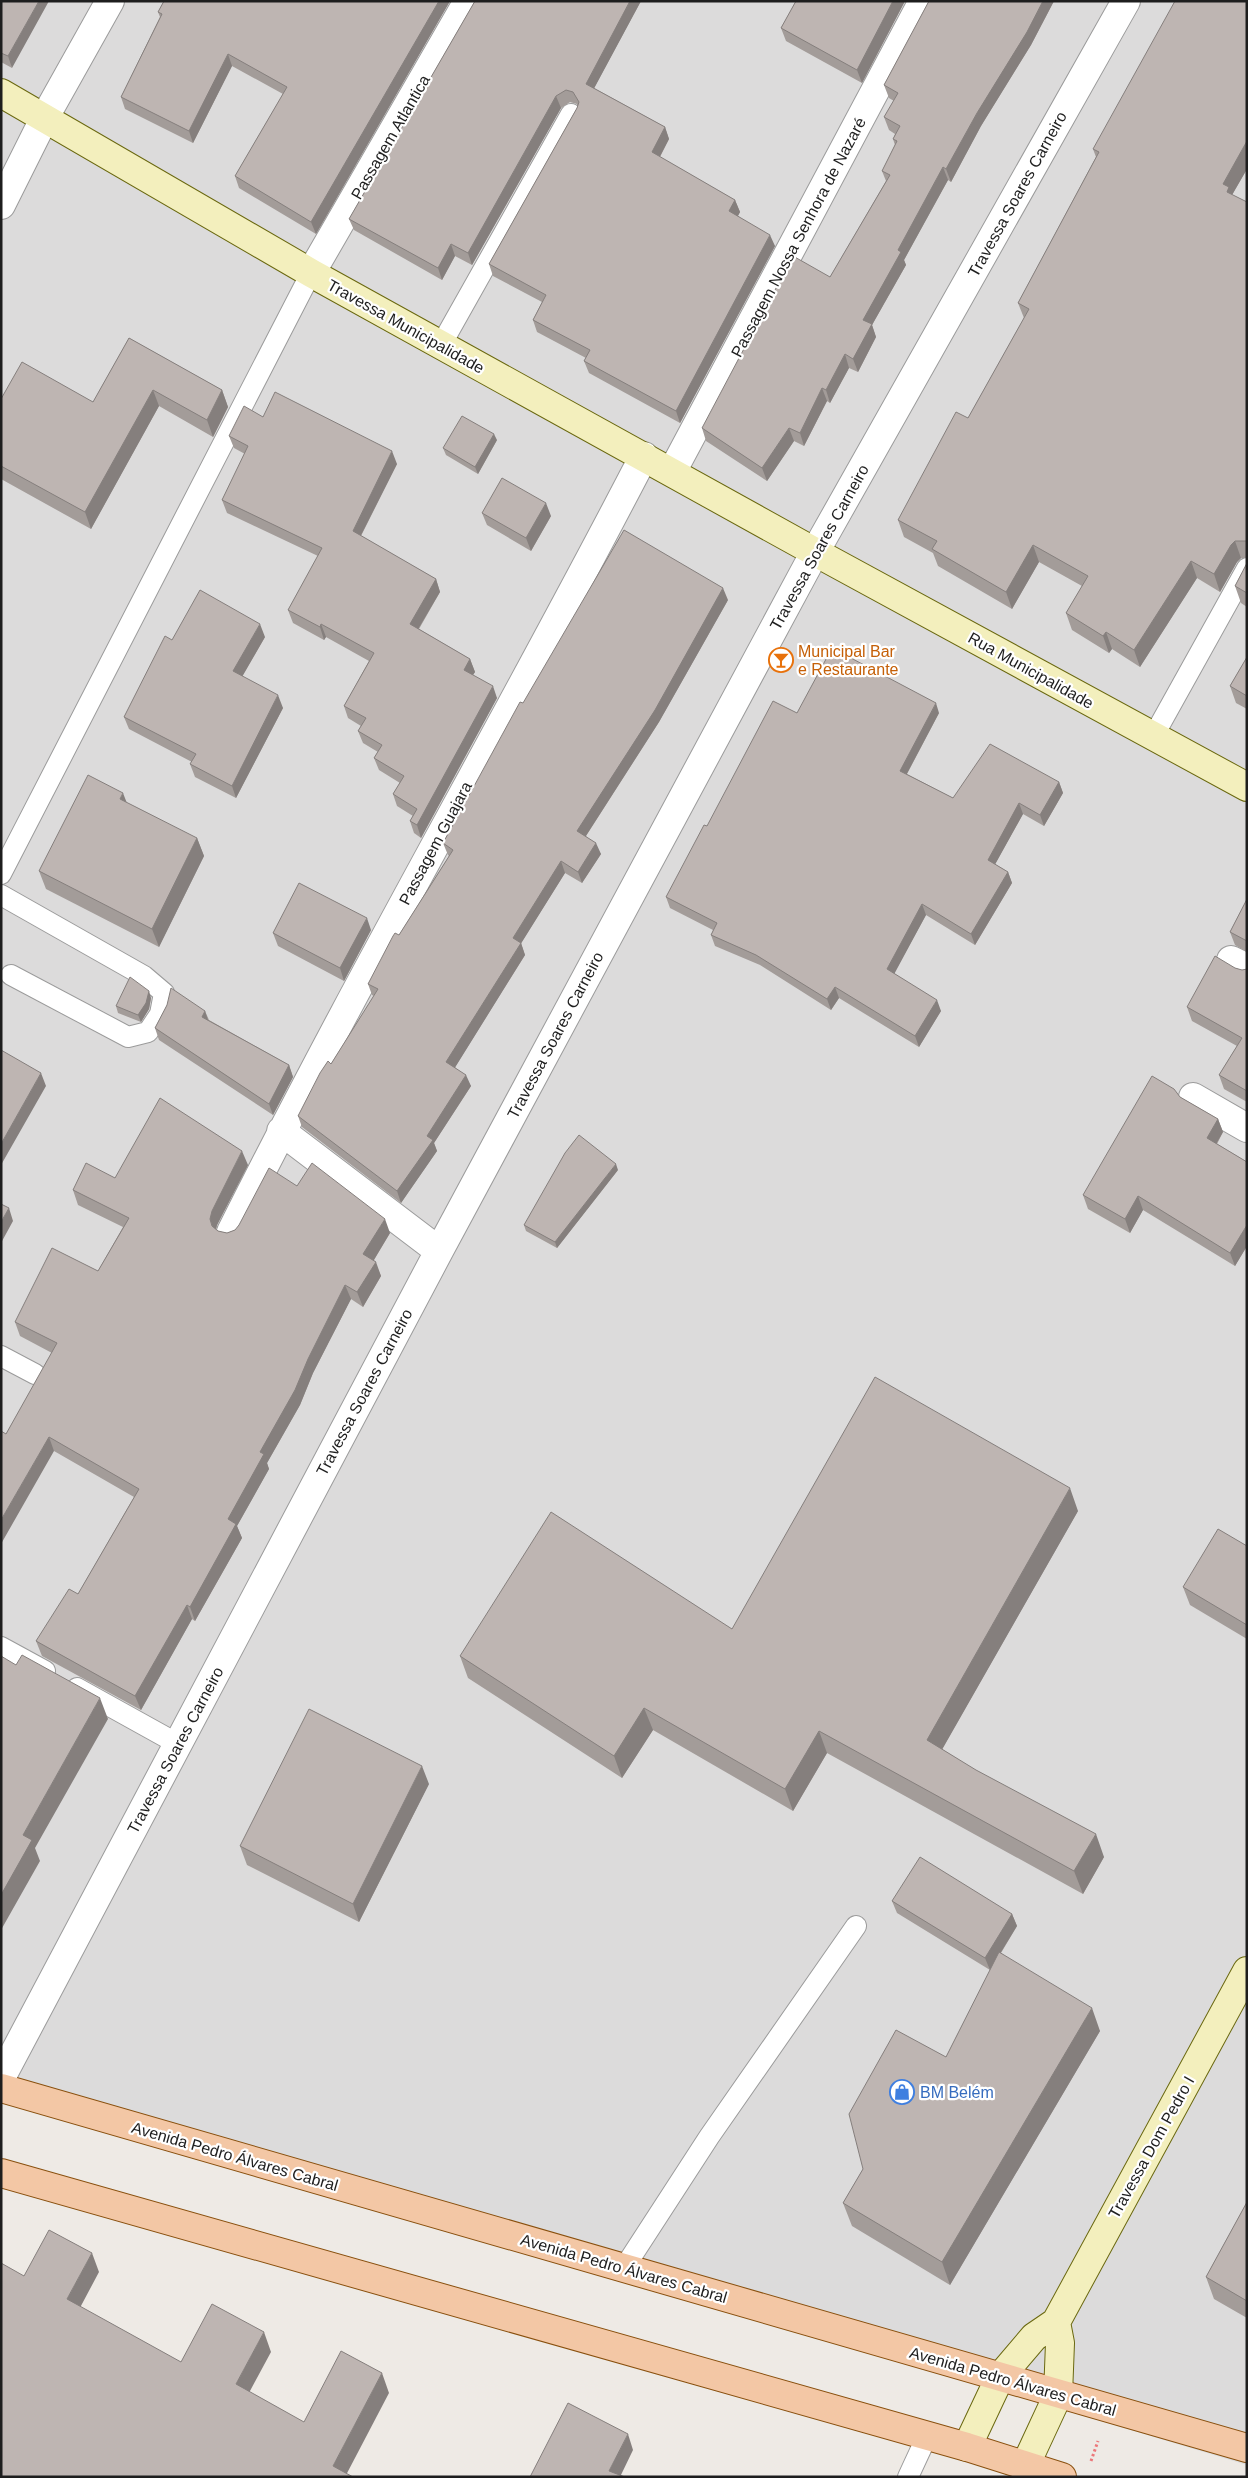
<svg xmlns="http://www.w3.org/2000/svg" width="1248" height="2478" font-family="Arial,sans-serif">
<rect width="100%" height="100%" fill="#eeeae5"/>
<path fill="#dcdbdb" d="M1,1H1247V2465L1,2090Z"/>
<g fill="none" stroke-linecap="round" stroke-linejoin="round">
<defs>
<path id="lane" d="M441,345L571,114
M1153,737L1247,568
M1,874L311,273
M1,895L144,976L164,993L160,1014L148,1032L128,1037L11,975
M1,1356L35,1374
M1,1647L45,1671
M77,1688L178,1744
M624,2268L709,2137L856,1926
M908,2477L927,2436"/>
<path id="street" d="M1,205L45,117L110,1
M311,273L468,1
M672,472L923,1
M1231,960L1247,968
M1193,1097L1247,1128
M281,1131L439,1251
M231,1232C362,970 509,717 644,456
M1,2078L439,1251L815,552L1126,1"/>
<path id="secondary" d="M1,93L311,273L815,552L1247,787
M967,2447L1000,2377L1034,2337L1056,2322L1247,1971
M1025,2466L1058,2395L1060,2343L1056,2322"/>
<path id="primary" d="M1,2088L1247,2448
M1,2173L967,2447L1062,2477"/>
</defs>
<use href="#lane" stroke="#9b9b9b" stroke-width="22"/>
<use href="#street" stroke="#9b9b9b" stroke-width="30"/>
<use href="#secondary" stroke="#6a680f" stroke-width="30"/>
<use href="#primary" stroke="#89500e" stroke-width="30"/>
<path stroke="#ec777a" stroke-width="3" stroke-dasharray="2.5 2.5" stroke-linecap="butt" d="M1091,2461L1098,2441"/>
<use href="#lane" stroke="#fff" stroke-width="20"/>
<use href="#street" stroke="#fff" stroke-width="28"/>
<use href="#secondary" stroke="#f3efbd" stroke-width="28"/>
<use href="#primary" stroke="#f3c7a5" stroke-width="28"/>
</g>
<path fill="#a39c99" d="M1,1L12,68L1,62Z
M164,1H450L316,234L239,188L235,176L283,94L232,66L193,143L125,109L121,97L160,17L158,12Z
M475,1H641L594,88L665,127L669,139L660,157L735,200L740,212L738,216L775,246L680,423L589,373L584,361L586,358L537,332L533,320L542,302L493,276L489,264L577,108V104L570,102L561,108L472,265L455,256L442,280L354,230L349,219Z
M796,1H905L862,83L786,41L781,28Z
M929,1H1054L1031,45L981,126L951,182L948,180L904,260L906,265L872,325L876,337L858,372L849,368L830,403L827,401L804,446L794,441L767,481L706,441L702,428L830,277L886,181L882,171L895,145L893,139L895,134L889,130L884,117L894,101L889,98L884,85Z
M1247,1V169L1232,195L1247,202V558H1241L1237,562L1220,592L1197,578L1140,667L1112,649L1109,653L1072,630L1066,613L1082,586L1039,562L1012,609L938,566L933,553L904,537L898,520L968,418L1024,318L1018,303L1096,157L1093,149Z
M129,338L222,390L228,407L213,437L159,406L91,529L1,479V399L93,402Z
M263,417L397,464L361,536L436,579L440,592L419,629L470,659L475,672L473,675L497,698L421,838L414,833L410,821L413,816L397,806L393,794L400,783L379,770L374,758L378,752L363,743L358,731L361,726L348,718L344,706L369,661L326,637L324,640L293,623L288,610L318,556L227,513L222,500L245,454L234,448L229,436Z
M497,440L478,474L446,455L443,448Z
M482,513L551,516L531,551L487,525Z
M1247,563V607L1241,603L1235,586Z
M728,600L659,722L586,836L601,854L582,883L565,873L521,943L525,955L455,1067L471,1086L434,1143L437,1151L401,1203L302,1127L298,1116L374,996L372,995L368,984L399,935L449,856L448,855L443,843L523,703Z
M265,637L242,676L283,708L236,798L195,777L190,764L192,762L129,729L124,717L172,640Z
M1247,657V709L1236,703L1230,686Z
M797,713H939L907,774L953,798L1059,782L1063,793L1044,826L1023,814L995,864L1008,872L1012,883L975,945L926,915L894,973L941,1011L919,1047L839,998L831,1010L760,965L715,946L711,935L713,930L670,908L666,897L707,826Z
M197,838L204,856L159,947L46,889L39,871Z
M1247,899V952L1235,945L1230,932Z
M371,930L344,981L278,946L273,933Z
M1235,968L1242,970L1247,969V1102L1224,1089L1219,1075L1237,1046L1192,1021L1187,1007Z
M151,998L149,1009L141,1022L118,1013L116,1006Z
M167,1005L205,1011L209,1020L289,1065L293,1077L273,1115L159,1040L155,1028Z
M1180,1097L1218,1119L1223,1132L1217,1144L1247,1162V1246L1235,1266L1143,1210L1130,1233L1088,1209L1083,1195Z
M248,1165L217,1225L216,1229L218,1231L227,1233L235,1230L297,1186L390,1233L374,1260L381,1276L363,1307L351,1299L313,1373L300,1405L267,1463L269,1469L237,1526L242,1538L195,1621L192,1619L141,1710L42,1656L36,1641L78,1594L134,1497L54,1451L6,1434L52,1353L20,1336L15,1322L98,1271L123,1227L78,1205L73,1190L115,1178Z
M618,1170L557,1248L526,1231L524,1225Z
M1078,1511L942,1749L1104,1857L1083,1894L827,1753L793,1811L653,1730L622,1778L468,1678L460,1656L732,1629Z
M1247,1546V1639L1190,1605L1183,1587Z
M429,1784L359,1922L247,1865L240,1846Z
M892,1901L1012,1914L1017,1926L1001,1953L1100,2031L950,2285L852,2226L843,2203L863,2169L946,2057L993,1965L990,1970L897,1913Z
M1247,2202V2318L1214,2299L1206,2277Z"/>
<path fill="#857f7d" d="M39,1H49L12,68L8,56Z
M439,1H450L316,234L311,222Z
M630,1H641L590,96L586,84Z
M893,1H905L862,83L857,70Z
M1043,1H1054L1031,45L981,126L951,182L946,169L977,113Z
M228,54L232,66L193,143L189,131Z
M556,96L561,108L472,265L468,253Z
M665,127L669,139L656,164L652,152Z
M1247,141V169L1232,195L1233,209L1223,184Z
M943,167L948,180L904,260L906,265L872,325L876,337L858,372L853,359L863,320L898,250Z
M735,200L740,212L734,223L729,211Z
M770,235L775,246L680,423L676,411Z
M451,244L455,256L442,280L438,268Z
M845,354L849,368L830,403L826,390Z
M822,388L827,401L804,446L800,433Z
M153,390L159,406L91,529L85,512Z
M222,390L228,407L213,437L207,420Z
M789,428L794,441L767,481L762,468Z
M494,434L497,440L478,474L475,467Z
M392,451L397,464L357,543L353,531Z
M546,503L551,516L531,551L526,538Z
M1235,541L1241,558L1237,562L1220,592L1214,574L1231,545Z
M1033,545L1039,562L1012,609L1006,592Z
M1191,561L1197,578L1140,667L1134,650Z
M436,579L440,592L414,636L410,624Z
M723,588L728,600L659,722L582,842L577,831Z
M260,624L265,637L238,684L233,671Z
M321,624L326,637L324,640L320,627Z
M1106,632L1112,649L1109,653L1103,636Z
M470,659L475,672L468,682L464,670Z
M493,686L497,698L421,838L417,825Z
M278,695L283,708L236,798L232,786Z
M936,703L939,713L903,781L900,771Z
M1059,782L1063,793L1044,826L1040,815Z
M123,793L130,811L120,799Z
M1019,803L1023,814L992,870L988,860Z
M197,838L204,856L159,947L152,929Z
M596,843L601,854L582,883L578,872Z
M561,861L565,873L517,950L513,938Z
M1008,872L1012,883L975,945L971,934Z
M922,904L926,915L891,980L887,969Z
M367,918L371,930L344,981L340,968Z
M521,943L525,955L451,1074L446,1062Z
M835,987L839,998L831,1010L827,999Z
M149,991L151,998L149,1009L141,1022L138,1015Z
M937,1000L941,1011L919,1047L915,1036Z
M205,1011L209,1023L202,1017Z
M289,1065L293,1077L273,1115L269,1104Z
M41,1073L46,1086L1,1165V1144Z
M466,1075L471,1086L434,1143L437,1151L401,1203L397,1191L427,1136Z
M1218,1119L1223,1132L1212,1151L1207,1138Z
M242,1151L248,1165L217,1225L215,1233L210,1219L212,1211Z
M616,1164L618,1170L557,1248L555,1242Z
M1138,1196L1143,1210L1130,1233L1125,1219Z
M9,1208L13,1221L1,1243V1222Z
M385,1219L390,1233L369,1268L363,1254Z
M1247,1225V1246L1235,1266L1230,1253Z
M376,1262L381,1276L363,1307L357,1292Z
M345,1285L351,1299L313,1373L300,1405L267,1463L269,1469L237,1526L242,1538L195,1621L190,1607L228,1519L260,1452Z
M49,1437L54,1451L1,1544V1520Z
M1070,1488L1078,1511L935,1762L927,1740Z
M187,1605L192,1619L141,1710L135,1696Z
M100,1698L108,1719L35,1848L40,1861L1,1930V1895L23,1835Z
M644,1708L653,1730L622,1778L614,1756Z
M819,1731L827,1753L793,1811L785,1789Z
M422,1766L429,1784L359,1922L353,1904Z
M1096,1834L1104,1857L1083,1894L1074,1871Z
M1012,1914L1017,1926L990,1970L985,1958Z
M1092,2008L1100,2031L950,2285L942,2262Z
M92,2253L99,2272L74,2319L67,2299Z
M264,2332L271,2352L243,2404L236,2384Z
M382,2373L389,2393L345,2477L333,2466Z
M628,2434L633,2450L620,2477L609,2471Z"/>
<path fill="#beb5b2" stroke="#857f7d" d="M1,1H39L8,56L1,53Z
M164,1H439L311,222L235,176L287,87L228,54L189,131L121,97L162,14L158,12Z
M475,1H630L586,84L665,127L652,152L735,200L729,211L770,235L676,411L584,361L590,350L533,320L546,295L489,264L577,108L579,102L573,92L566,90L556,96L468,253L451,244L438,268L349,219Z
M796,1H893L857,70L781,28Z
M929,1H1043L1027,32L977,113L946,169L943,167L898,250L901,252L863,320L872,324L853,359L845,354L826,390L822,388L800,433L789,428L762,468L702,428L793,256L830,277L890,175L882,171L897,141L893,139L900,126L884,117L898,93L884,85Z
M1175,1H1247V141L1223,184L1229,187L1227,192L1247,202V541H1235L1231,545L1214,574L1191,561L1134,650L1106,632L1103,636L1066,613L1088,576L1033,545L1006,592L932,549L937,541L898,520L956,412L968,418L1029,309L1018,303L1099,152L1093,149Z
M129,338L222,390L207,420L153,390L85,512L1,466V399L22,362L93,402Z
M275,392L392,451L353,531L436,579L410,624L470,659L464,670L493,686L417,825L410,821L417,809L393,794L404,776L374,758L382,745L358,731L366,718L344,706L374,653L321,624L320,627L288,610L322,548L222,500L248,446L229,436L244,406L263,417Z
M462,416L494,434L475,467L443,448Z
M502,478L546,503L526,538L482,513Z
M624,530L723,588L655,710L577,831L596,843L578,872L561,861L513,938L521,943L446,1062L466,1075L427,1136L433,1140L397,1191L298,1116L320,1073L328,1061L331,1064L378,989L368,984L393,936L395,933L399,935L453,850L443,843L520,702L523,703Z
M1247,563V593L1235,586Z
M200,590L260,624L233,671L278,695L232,786L190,764L196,754L124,717L165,636L172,640Z
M832,648L936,703L900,771L953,798L990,744L1059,782L1040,815L1019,803L988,860L1008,872L971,934L922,904L887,969L937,1000L915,1036L835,987L827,999L756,955L711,935L717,923L666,897L704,825L707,826L773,701L797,713Z
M1247,657V696L1230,686Z
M88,775L123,793L120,799L197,838L152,929L39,871Z
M299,883L367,918L340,968L273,933Z
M1247,899V941L1230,932Z
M1215,956L1235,968L1242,970L1247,969V1091L1219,1075L1242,1038L1187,1007Z
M130,977L149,991L146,1003L138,1015L116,1006Z
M171,988L205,1011L202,1017L289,1065L269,1104L155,1028L167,1005Z
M1,1050L41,1073L1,1144Z
M1152,1076L1174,1089L1180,1097L1218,1119L1207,1138L1247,1162V1225L1230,1253L1138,1196L1125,1219L1083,1195Z
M160,1098L242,1151L212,1211L210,1219L212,1226L218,1231L227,1233L235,1230L239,1225L269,1168L297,1186L312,1163L385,1219L363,1254L376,1262L357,1292L345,1285L308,1359L295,1390L260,1452L264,1454L228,1519L236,1524L190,1607L187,1605L135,1696L36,1641L69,1589L78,1594L139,1489L49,1437L1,1520V1431L6,1434L57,1343L15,1322L52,1248L98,1271L129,1218L73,1190L86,1163L115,1178Z
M579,1135L616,1164L555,1242L524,1225L565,1153Z
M1,1204L9,1208L1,1222Z
M875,1377L1070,1488L927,1740L976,1770L1096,1834L1074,1871L819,1731L785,1789L644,1708L614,1756L460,1656L551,1512L732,1629Z
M1218,1529L1247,1546V1625L1183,1587Z
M22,1655L100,1698L23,1835L32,1840L1,1895V1656L16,1665Z
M309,1709L422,1766L353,1904L240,1846Z
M920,1857L1012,1914L985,1958L892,1901Z
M999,1952L1092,2008L942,2262L843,2203L863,2169L849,2114L896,2030L946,2057Z
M1247,2202V2301L1206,2277Z
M49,2230L92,2253L67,2299L181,2362L212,2304L264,2332L236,2384L304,2422L341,2351L382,2373L333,2466L353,2477H1V2263L24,2276Z
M568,2403L628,2434L609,2471L625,2477H530Z"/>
<defs>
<symbol id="bar-ring" viewBox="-11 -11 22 22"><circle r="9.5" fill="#fff" stroke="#e8710a" stroke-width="1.5"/><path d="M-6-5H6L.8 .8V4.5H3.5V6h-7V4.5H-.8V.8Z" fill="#e8710a"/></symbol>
<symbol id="shop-ring" viewBox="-11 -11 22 22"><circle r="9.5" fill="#fff" stroke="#3f7fe0" stroke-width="1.5"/><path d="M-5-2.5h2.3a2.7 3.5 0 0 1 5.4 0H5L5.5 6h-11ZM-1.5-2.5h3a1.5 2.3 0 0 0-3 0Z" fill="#3f7fe0"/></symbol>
</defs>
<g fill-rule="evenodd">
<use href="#bar-ring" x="767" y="646" width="28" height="28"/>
<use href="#shop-ring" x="888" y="2078" width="28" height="28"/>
</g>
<g text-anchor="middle" stroke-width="4.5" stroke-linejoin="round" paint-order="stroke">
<g font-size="16" fill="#1e1e1e" stroke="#fff">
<text transform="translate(390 137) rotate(-60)" y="6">Passagem Atlantica</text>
<text transform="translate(1017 194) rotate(-61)" y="6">Travessa Soares Carneiro</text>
<text transform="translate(798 237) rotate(-62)" y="6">Passagem Nossa Senhora de Nazaré</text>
<text transform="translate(406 326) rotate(29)" y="6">Travessa Municipalidade</text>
<text transform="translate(819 547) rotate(-61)" y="6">Travessa Soares Carneiro</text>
<text transform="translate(1031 670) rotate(29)" y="6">Rua Municipalidade</text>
<text transform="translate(435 843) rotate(-62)" y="6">Passagem Guajara</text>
<text transform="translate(555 1035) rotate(-62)" y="6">Travessa Soares Carneiro</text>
<text transform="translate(364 1392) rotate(-62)" y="6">Travessa Soares Carneiro</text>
<text transform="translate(175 1750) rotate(-62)" y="6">Travessa Soares Carneiro</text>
<text transform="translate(1151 2147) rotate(-61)" y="6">Travessa Dom Pedro I</text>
<text transform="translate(235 2156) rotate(16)" y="6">Avenida Pedro Álvares Cabral</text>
<text transform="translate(624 2268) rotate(16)" y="6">Avenida Pedro Álvares Cabral</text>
<text transform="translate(1013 2381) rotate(16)" y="6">Avenida Pedro Álvares Cabral</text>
</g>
<g font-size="16" fill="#c56008" stroke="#fff" text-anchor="start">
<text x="798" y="657">Municipal Bar<tspan x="798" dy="18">e Restaurante</tspan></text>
</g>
<g font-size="16" fill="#366cbe" stroke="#fff" text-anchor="start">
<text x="920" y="2098">BM Belém</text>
</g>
</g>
<rect width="1248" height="2478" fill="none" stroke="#1e1e1e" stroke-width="5"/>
</svg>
